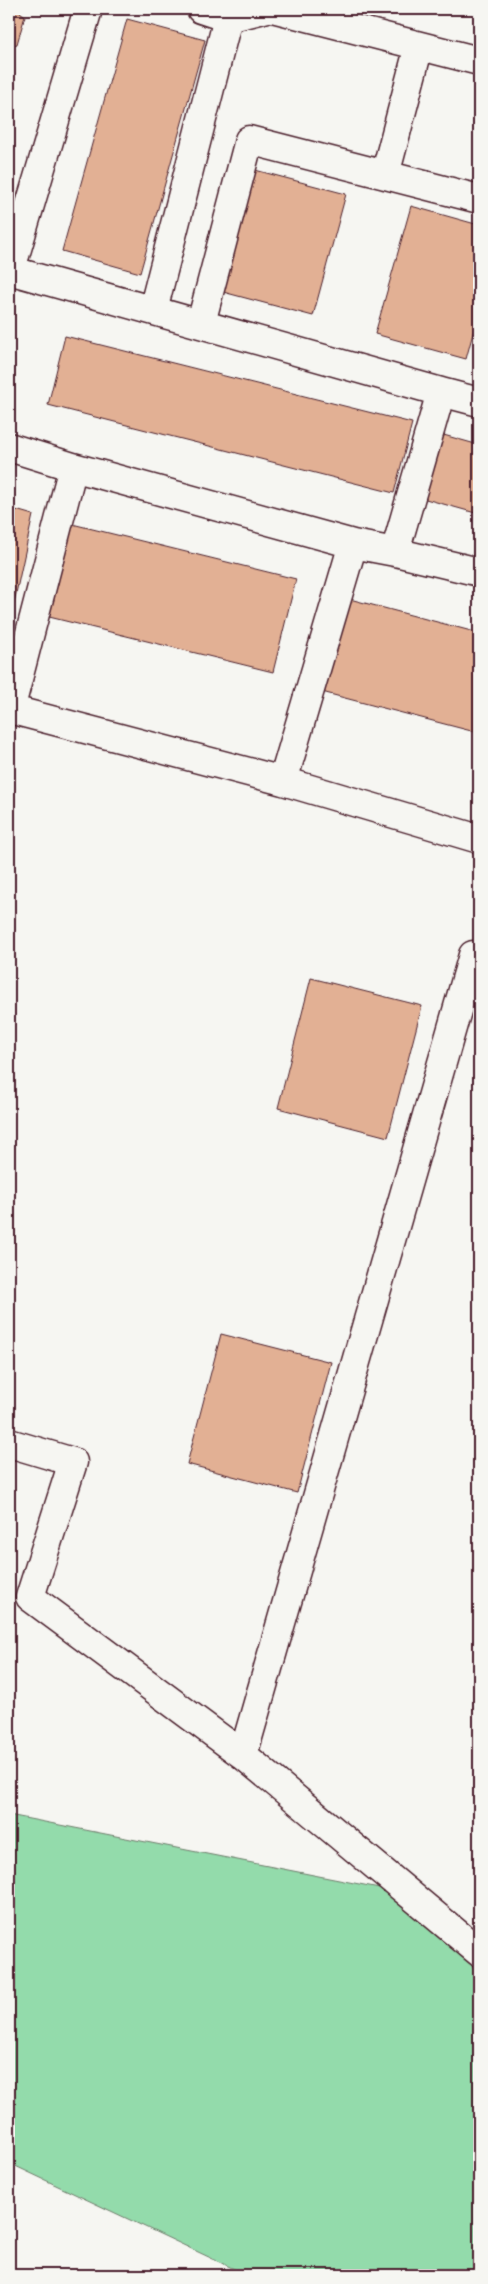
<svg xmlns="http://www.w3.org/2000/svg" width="488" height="2284" font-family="'Playpen Sans',sans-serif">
<rect width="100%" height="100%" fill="#f6f6f2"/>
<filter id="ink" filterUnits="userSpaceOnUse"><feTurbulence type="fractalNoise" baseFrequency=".02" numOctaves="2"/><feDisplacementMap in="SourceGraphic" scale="10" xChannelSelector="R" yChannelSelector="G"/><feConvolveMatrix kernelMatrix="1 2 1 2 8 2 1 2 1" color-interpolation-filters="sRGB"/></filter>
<g filter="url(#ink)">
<path fill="#93dbab" stroke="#6e7d6b" d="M9,1815L415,1895L479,1975V2275H247L9,2163Z"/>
<path fill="#e2b094" stroke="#4a1f2b" d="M9,9H20V12L25,16L17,44L11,46L9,55Z
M127,19L205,40L140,273L62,251Z
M255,170L346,194L313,316L223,292Z
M411,206L479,225V311L466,359L375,334Z
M65,336L412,423L394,493L48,405Z
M440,434L479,445V514L422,498Z
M9,508L33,515L12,612H9Z
M64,522L296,579L273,672L41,615Z
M342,597L479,633V733L318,691Z
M311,978L422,1006L388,1137L278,1108Z
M221,1334L331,1362L297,1493L187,1464Z"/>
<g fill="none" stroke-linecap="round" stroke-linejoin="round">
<defs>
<path id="minor" d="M201,9L228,18L264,9
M276,9L479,61
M385,175L419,46
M11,269L88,9
M9,270L441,392L395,552
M153,310L228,18
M201,323L249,140L479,199
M441,392L479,402
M9,447L73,467
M353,544L395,552L479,572
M9,709L283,781L479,839
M10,710L73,467L353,544L283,781
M473,955L243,1755L479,1952
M9,1443L73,1462L30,1597L243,1755"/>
</defs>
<use href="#minor" stroke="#4a1f2b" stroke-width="31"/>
<use href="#minor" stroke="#f6f6f2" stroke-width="28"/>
</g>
</g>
<rect width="488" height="2284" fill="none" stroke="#f6f6f2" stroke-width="30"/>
<rect x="15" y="15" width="458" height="2254" fill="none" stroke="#4a1f2b" stroke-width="2" filter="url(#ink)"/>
</svg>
